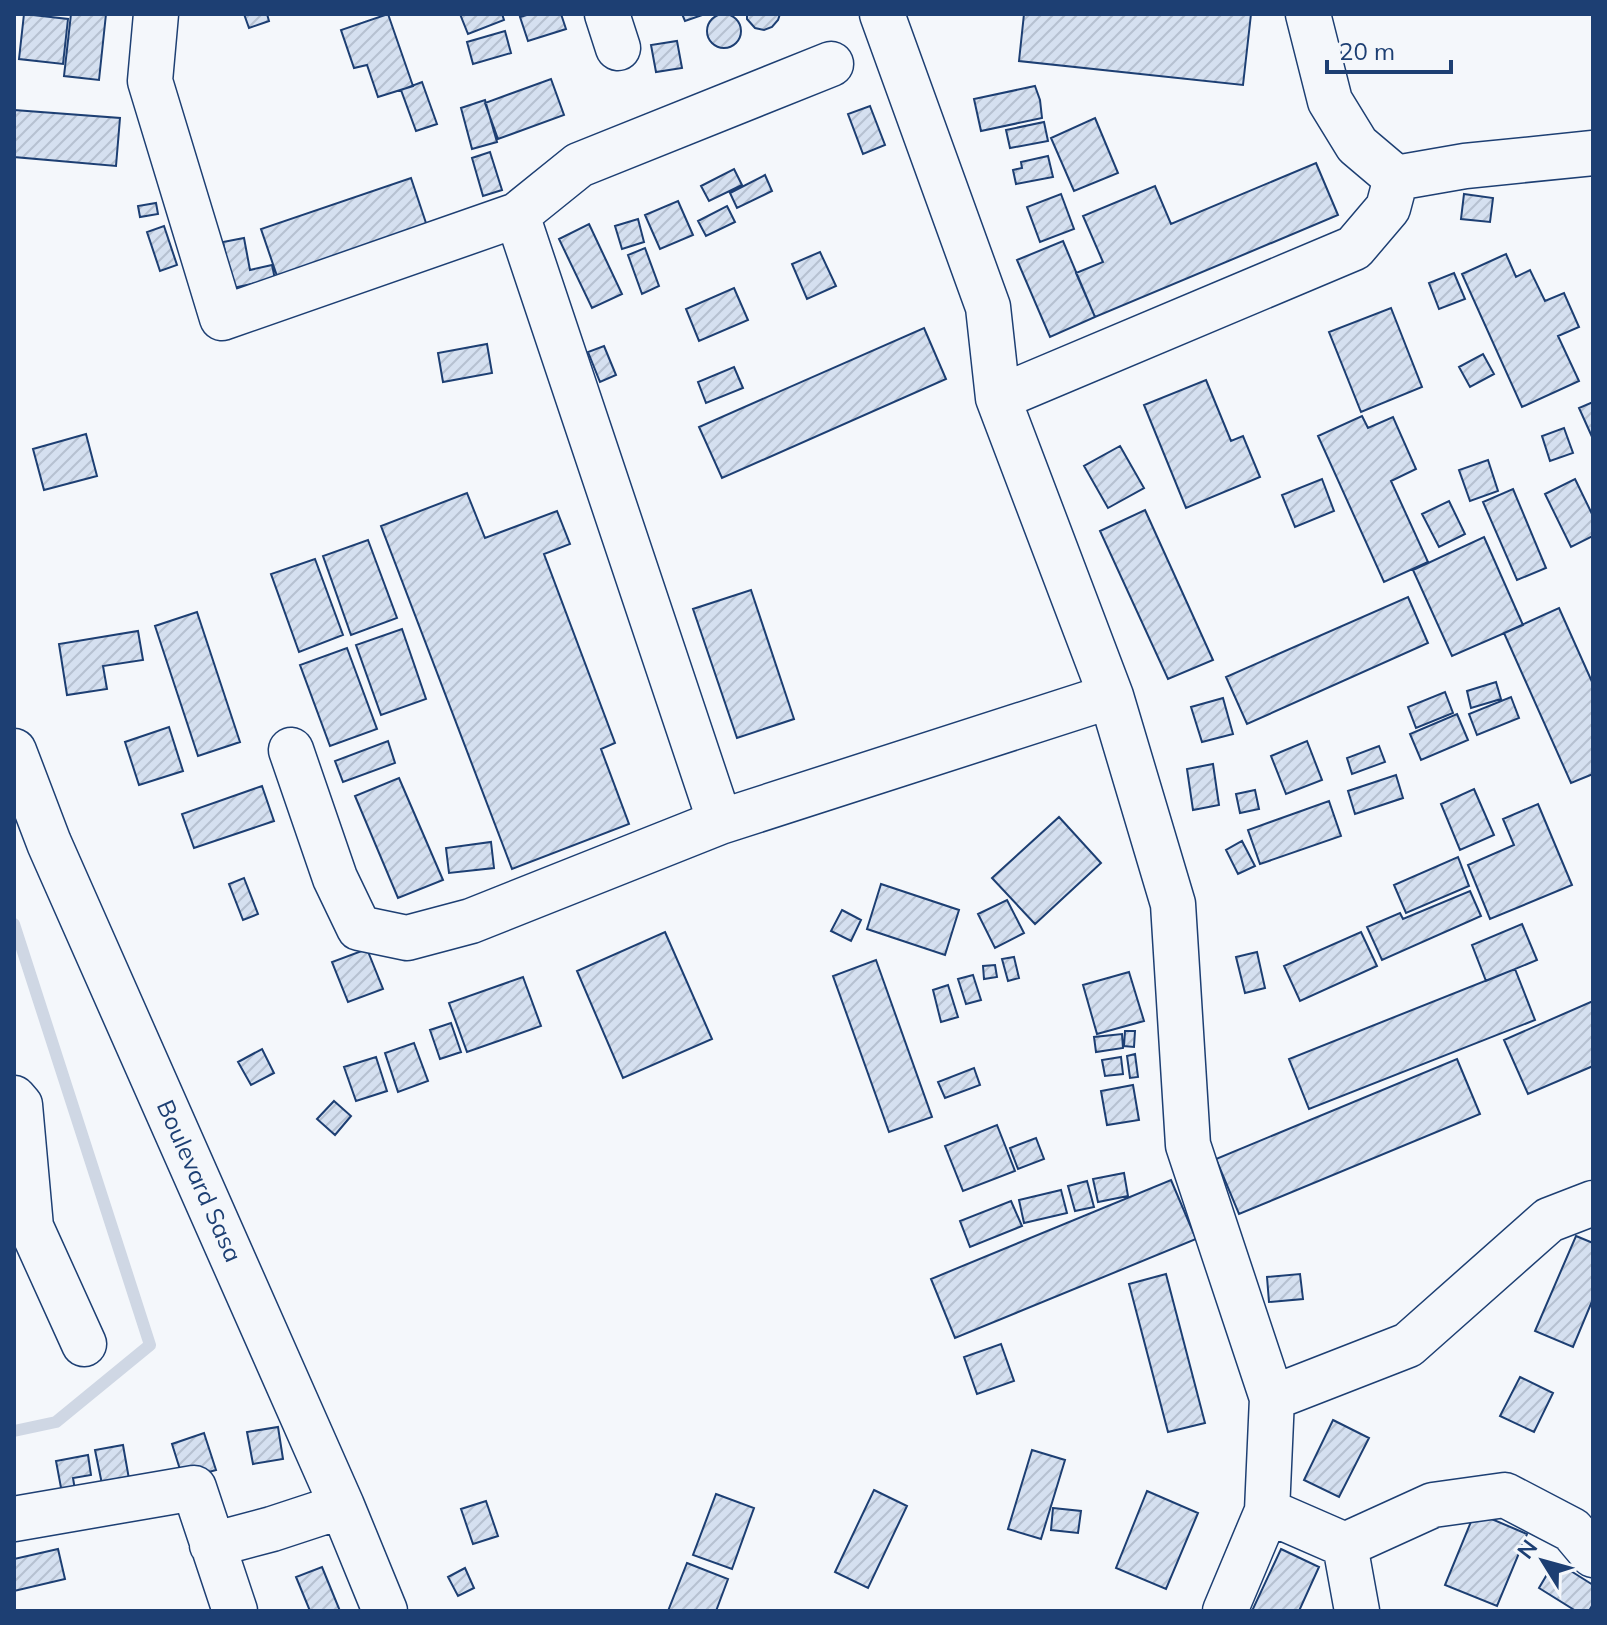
<svg xmlns="http://www.w3.org/2000/svg" width="1607" height="1625" font-family="Mulish,sans-serif">
<defs>
<pattern id="building-hatch" width="6" height="6" patternUnits="userSpaceOnUse" patternTransform="scale(2)"><rect width="6" height="6" fill="#d5e0f0"/><path d="M-1 1l2-2M0 6l6-6M5 7l2-2" fill="none" stroke="#b6c1d1"/></pattern>
</defs>
<rect width="100%" height="100%" fill="#f4f7fb"/>
<g fill="none" stroke-linecap="round" stroke-linejoin="round">
<path stroke="#cfd7e4" stroke-width="12" d="M14,924L150,1345L56,1422L14,1431"/>
</g>
<path fill="url(#building-hatch)" stroke="#1d3f73" stroke-width="2" d="M24,14L68,19L63,64L19,59Z
M71,14H106L99,80L64,76Z
M244,14H267L269,21L249,28Z
M388,14L413,86L378,97L367,65L354,68L341,30Z
M460,14H502L504,20L468,34Z
M530,14H561L566,29L528,41L520,17Z
M682,14H705L685,21Z
M747,14H780L778,20L772,27L764,30L755,28L747,19Z
M1024,14H1251L1243,85L1019,61Z
M707 31a17 17 0 1 1 34 0a17 17 0 1 1-34 0Z
M505,31L511,53L473,64L467,42Z
M677,41L682,68L656,72L651,45Z
M551,79L564,115L498,139L485,103Z
M422,82L437,124L416,131L401,90Z
M1035,86L1040,100L1042,118L981,131L974,99Z
M485,100L497,142L472,149L461,108Z
M870,106L885,145L863,154L848,114Z
M14,110L120,118L116,166L14,157Z
M1095,118L1118,173L1074,191L1051,138Z
M1044,122L1048,141L1010,148L1006,130Z
M490,152L502,190L483,196L472,158Z
M1048,156L1053,177L1016,184L1013,170L1022,168L1021,162Z
M1316,163L1338,215L1095,317L1076,273L1103,262L1083,216L1155,186L1171,224Z
M734,169L742,185L709,201L701,186Z
M765,175L772,191L737,208L730,193Z
M411,178L427,226L277,276L261,229Z
M1061,194L1074,229L1040,242L1027,207Z
M1464,194L1493,198L1490,222L1461,219Z
M678,201L693,235L660,249L645,215Z
M156,203L158,214L140,217L138,206Z
M727,206L735,222L706,236L698,221Z
M638,219L644,242L622,249L615,226Z
M589,224L622,294L592,308L559,239Z
M164,226L177,265L160,271L147,232Z
M244,238L250,270L272,265L275,279L233,288L223,242Z
M1063,241L1095,317L1050,337L1017,260Z
M645,248L659,286L642,294L628,255Z
M820,252L836,286L807,299L792,264Z
M1506,254L1516,277L1530,270L1545,301L1564,293L1579,327L1558,336L1579,381L1522,407L1462,274Z
M1454,273L1465,299L1439,309L1429,283Z
M734,288L748,320L699,341L686,309Z
M1391,308L1422,387L1361,412L1329,332Z
M924,328L946,379L722,478L699,427Z
M487,344L492,373L443,382L438,353Z
M604,346L616,375L600,382L588,352Z
M1483,354L1494,374L1470,387L1459,367Z
M734,367L743,388L706,403L698,382Z
M1206,380L1231,441L1243,436L1260,477L1186,508L1144,405Z
M1593,402V439L1579,408Z
M1362,416L1368,428L1393,417L1416,469L1391,481L1428,562L1384,582L1318,436Z
M1564,428L1573,453L1550,461L1542,436Z
M86,434L97,476L44,490L33,449Z
M1120,446L1144,488L1108,508L1084,466Z
M1488,460L1498,491L1470,501L1459,470Z
M1322,479L1334,511L1295,527L1282,495Z
M1575,479L1593,516V536L1571,547L1545,494Z
M1513,489L1546,568L1517,580L1483,502Z
M467,493L485,538L557,511L570,544L544,554L615,743L601,749L629,824L512,869L381,526Z
M1449,501L1465,534L1439,547L1422,514Z
M1145,510L1213,660L1168,679L1100,531Z
M1484,537L1523,625L1452,656L1413,570Z
M368,540L397,618L351,635L323,556Z
M315,559L343,635L299,652L271,574Z
M751,590L794,719L737,738L693,609Z
M1408,597L1428,643L1247,724L1226,677Z
M1559,608L1593,684V774L1571,783L1504,633Z
M197,612L240,742L198,756L155,626Z
M402,629L426,699L381,715L356,645Z
M138,631L143,660L103,666L107,689L67,695L59,644Z
M347,648L377,729L330,746L300,665Z
M1496,682L1501,699L1471,708L1467,691Z
M1445,692L1453,713L1416,728L1408,707Z
M1511,697L1519,718L1477,735L1469,714Z
M1223,698L1233,734L1202,742L1191,707Z
M1457,714L1468,740L1421,760L1410,734Z
M169,727L183,771L139,785L125,742Z
M388,741L395,763L343,782L335,761Z
M1307,741L1322,780L1286,794L1271,756Z
M1379,746L1385,762L1352,774L1347,758Z
M1213,764L1219,805L1193,810L1187,769Z
M1396,775L1403,798L1355,814L1348,791Z
M399,778L443,880L398,898L355,796Z
M262,786L274,821L194,848L182,814Z
M1474,789L1494,835L1460,850L1441,804Z
M1255,790L1259,809L1240,813L1236,794Z
M1329,801L1341,836L1260,864L1248,830Z
M1538,804L1572,885L1490,919L1468,865L1514,845L1503,819Z
M1059,817L1101,863L1035,924L992,878Z
M1242,841L1255,866L1238,874L1226,850Z
M491,842L494,868L449,873L446,848Z
M1458,857L1469,886L1406,913L1394,885Z
M244,878L258,914L243,920L229,884Z
M881,884L959,910L945,955L867,929Z
M1470,891L1481,916L1382,960L1367,927L1400,913L1403,919Z
M1007,900L1024,933L995,948L978,914Z
M842,910L861,920L851,941L831,931Z
M1522,924L1537,960L1486,981L1472,945Z
M665,932L712,1039L623,1078L577,971Z
M1361,932L1377,966L1300,1001L1284,966Z
M367,949L383,989L348,1002L332,962Z
M1257,952L1265,988L1245,993L1236,957Z
M1014,957L1019,978L1008,981L1002,959Z
M876,960L932,1117L889,1132L833,976Z
M995,965L997,977L984,979L983,966Z
M1515,969L1535,1020L1309,1109L1289,1059Z
M1129,972L1144,1021L1097,1034L1083,985Z
M973,975L981,1000L966,1004L958,979Z
M523,977L541,1026L467,1052L449,1003Z
M948,985L958,1017L941,1022L933,990Z
M1593,1001V1066L1528,1094L1504,1040Z
M451,1023L461,1052L440,1059L430,1030Z
M1125,1031H1135L1134,1047L1124,1046Z
M1122,1034L1123,1048L1096,1052L1094,1037Z
M414,1043L428,1081L398,1092L385,1053Z
M262,1049L274,1073L251,1085L238,1062Z
M1135,1054L1138,1077L1130,1078L1127,1056Z
M376,1057L387,1091L356,1101L344,1067Z
M1121,1057L1123,1074L1105,1076L1102,1060Z
M1457,1059L1480,1114L1239,1214L1216,1159Z
M974,1068L980,1085L945,1098L938,1082Z
M1133,1085L1139,1120L1107,1125L1101,1091Z
M334,1101L351,1116L335,1135L317,1119Z
M997,1125L1015,1171L963,1191L945,1146Z
M1036,1138L1044,1159L1018,1169L1010,1148Z
M1124,1173L1128,1196L1098,1202L1093,1179Z
M1171,1180L1196,1239L955,1338L931,1279Z
M1087,1181L1094,1207L1075,1211L1068,1186Z
M1061,1190L1067,1213L1024,1223L1019,1200Z
M1011,1201L1022,1226L970,1247L960,1221Z
M1576,1236L1593,1243V1299L1573,1347L1535,1331Z
M1166,1274L1205,1423L1168,1432L1129,1284Z
M1300,1274L1303,1299L1269,1302L1267,1277Z
M1001,1344L1014,1381L977,1394L964,1357Z
M1520,1377L1553,1393L1534,1432L1500,1416Z
M1333,1420L1369,1438L1339,1497L1304,1480Z
M278,1427L283,1459L253,1464L247,1432Z
M204,1433L216,1470L183,1479L172,1444Z
M123,1445L129,1479L102,1484L95,1450Z
M1032,1450L1065,1460L1041,1539L1008,1529Z
M88,1455L91,1475L73,1478L75,1490L62,1493L56,1461Z
M874,1490L907,1506L868,1588L835,1572Z
M1147,1491L1198,1513L1166,1589L1116,1568Z
M716,1494L754,1508L732,1569L693,1555Z
M486,1501L498,1536L473,1544L461,1509Z
M1053,1508L1081,1511L1078,1533L1051,1530Z
M1475,1512L1527,1534L1497,1606L1445,1585Z
M58,1549L65,1579L14,1591V1559Z
M1281,1549L1319,1567L1299,1611H1252Z
M1555,1561L1593,1585V1604L1589,1611H1576L1539,1588Z
M687,1563L728,1579L716,1611H668Z
M322,1567L340,1611H310L296,1577Z
M465,1568L474,1588L458,1596L448,1577Z"/>
<g fill="none" stroke-linecap="round" stroke-linejoin="round">
<defs>
<path id="minor" d="M156,14L150,81L222,318L517,215
M607,14L618,48
M882,14L988,307L998,398L1111,696L1173,904L1188,1145L1272,1398L1267,1511L1225,1611
M1396,178L1465,166L1593,153
M998,398L1354,248L1388,208L1396,178L1357,145L1330,101L1308,14
M291,750L335,878L359,928L407,938L471,921L720,822L1111,696
M14,751L49,843L342,1506L385,1611
M720,822L517,215L579,165L831,64
M14,1098L20,1105L31,1227L84,1344
M1272,1398L1408,1345L1549,1220L1593,1203
M1267,1511L1345,1545L1357,1611
M14,1519L194,1488L235,1611
M212,1545L272,1529L342,1506
M1345,1545L1433,1505L1505,1495L1572,1530L1593,1555"/>
</defs>
<use href="#minor" stroke="#1d3f73" stroke-width="47"/>
<use href="#minor" stroke="#f4f7fb" stroke-width="44"/>
</g>
<g text-anchor="middle" stroke-width="6" stroke-linejoin="round" paint-order="stroke">
<g font-size="24" fill="#1d3f73" stroke="#f4f7fb">
<text transform="translate(199 1181) rotate(66)" y="8">Boulevard Sasa</text>
</g>
</g>
<rect width="1607" height="1625" fill="none" stroke="#1d3f73" stroke-width="32"/>
<g transform="translate(1543 1561) rotate(307)" stroke="#f4f7fb" stroke-width="6" paint-order="stroke">
<path d="M0-6L14 30L0 20L-14 30Z" fill="#1d3f73"/>
<text y="-12" font-size="22" font-weight="bold" text-anchor="middle" fill="#1d3f73">N</text>
</g>
<path d="M1327 60v12h124v-12" fill="none" stroke="#1d3f73" stroke-width="4"/>
<text x="1339" y="60" font-size="24" fill="#1d3f73" stroke="#f4f7fb" stroke-width="6" paint-order="stroke">20 m</text>
</svg>
